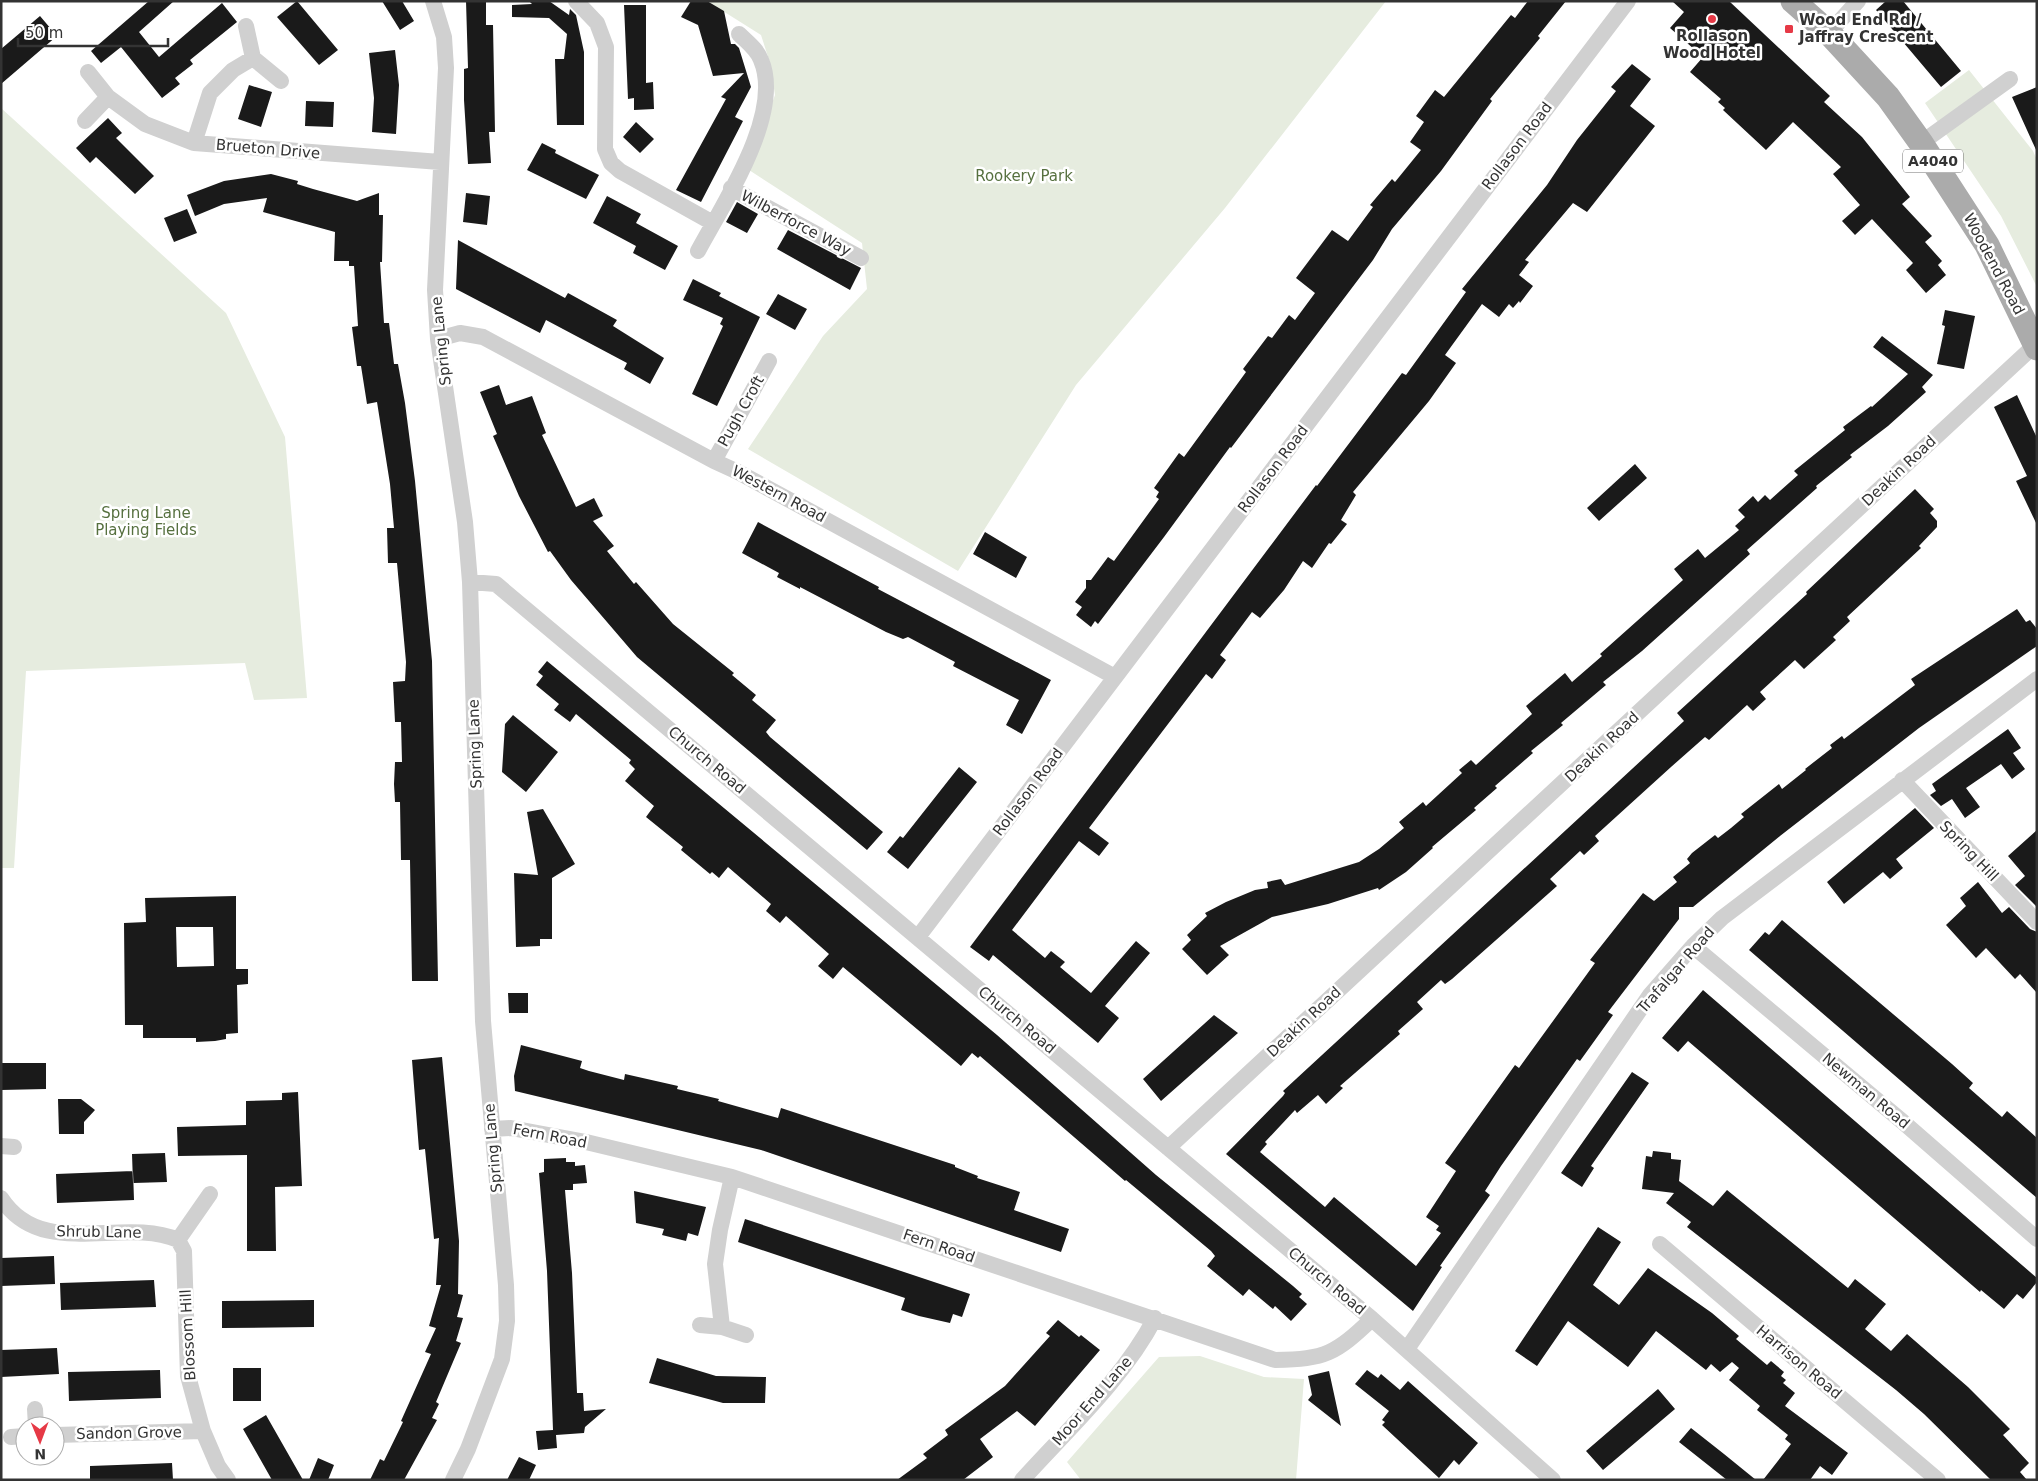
<svg xmlns="http://www.w3.org/2000/svg" width="2038" height="1481" font-family="'DejaVu Sans',sans-serif">
<rect width="100%" height="100%" fill="#fff"/>
<path fill="#e6ecdf" d="M707,1H1386L1225,208L1076,385L958,571L748,449L823,336L867,289L862,243L749,170L775,95L770,63L761,35Z
M1969,70L2033,151L2037,160V287L2001,216L1925,103Z
M1,108L226,313L285,437L307,698L254,700L245,663L26,671L14,868H1Z
M1200,1356L1264,1377L1304,1379L1296,1480H1081L1067,1462L1159,1357Z"/>
<path fill="#1a1a1a" fill-rule="evenodd" d="M149,1H174L139,32L159,57L222,3L237,22L190,60L193,64L175,78L180,84L162,98L121,47L101,63L91,51Z
M297,1L338,50L319,65L277,17Z
M382,1H402L414,21L400,30Z
M466,1H486V25H493L495,132H489L491,163L468,164L464,100V69L468,68Z
M529,1H549L569,15L570,9L576,15L584,52V125H557L555,59H564L567,34L549,18L512,17V5L532,4Z
M691,1H707L724,11L731,44H735L739,48L751,87L735,117L743,121L701,202L676,190L726,99L721,97L744,73L713,76L698,25L681,17Z
M1528,1H1566L1538,36L1540,38L1490,99L1492,101L1441,171L1392,229L1373,260L1231,448L1230,447L1164,537L1098,624L1095,621L1091,627L1076,615L1082,607L1075,602L1086,588V580H1091L1108,557L1114,561L1159,499L1156,497L1159,492L1154,488L1179,453L1184,457L1238,383L1246,372L1243,369L1268,336L1272,338L1289,315L1295,320L1315,293L1296,278L1332,230L1348,241L1373,207L1370,205L1392,179L1395,182L1421,150L1410,142L1424,122L1416,116L1435,90L1444,97L1511,15L1515,18Z
M1672,1H1729L1830,96L1824,102L1862,137L1910,197L1902,204L1932,236L1925,242L1942,261L1938,265L1946,275L1926,293L1906,270L1913,263L1872,219L1855,235L1842,221L1860,205L1833,174L1841,167L1793,122L1766,150L1723,110L1725,108L1718,102L1721,99L1690,72L1703,57L1670,28L1684,12Z
M1886,1H1903L1961,71L1941,87L1876,10Z
M624,5H646V83L653,82L654,109L634,110V98L628,99Z
M40,16L57,36L1,84V49Z
M395,50L399,85L396,134L372,132L374,98L369,53Z
M1632,64L1651,79L1630,106L1655,126L1587,212L1573,203L1525,260L1529,262L1519,275L1533,286L1520,303L1519,301L1513,308L1509,304L1499,317L1482,304L1445,355L1456,363L1429,401L1353,492L1356,495L1341,520L1347,524L1331,544L1329,543L1312,568L1303,561L1284,590L1260,618L1252,612L1220,655L1226,660L1212,679L1206,674L1089,828L1109,843L1099,856L1079,841L1012,930L1045,958L1051,951L1065,962L1060,967L1091,993L1136,941L1150,953L1105,1006L1119,1018L1098,1043L993,955L989,961L970,947L1316,485L1317,486L1402,373L1406,375L1466,292L1462,289L1547,185L1577,140L1616,91L1611,87Z
M249,85L272,92L261,127L238,119Z
M2037,87V152L2012,97Z
M306,101L334,102L333,127L305,126Z
M108,118L122,133L116,138L154,176L135,194L96,157L90,163L76,148Z
M636,122L654,139L640,153L623,137Z
M542,143L556,150L555,153L599,175L586,199L527,170Z
M271,174L298,181L297,184L313,189L357,201L379,193V215H383L382,262H380L384,323H389L394,364H398L405,403L415,481L432,661L438,981H412L410,860H401L400,802H395L394,784L395,762H402L401,722H395L393,682L405,681L406,662L397,563H388L387,528H394L390,484L377,402L367,404L361,366H357L352,327L358,326L354,266H349V261H334L335,232L263,212L267,198L224,204L195,216L187,195L224,181Z
M466,193L490,196L487,225L463,222Z
M607,196L641,214L636,223L678,246L665,270L633,253L636,246L593,223Z
M737,202L758,214L747,233L726,222Z
M187,209L197,233L174,242L164,218Z
M788,230L861,268L850,290L777,249Z
M458,240L565,298L568,293L617,320L613,326L664,358L650,384L624,369L627,363L546,320L540,333L456,289Z
M693,279L721,293L719,296L760,317L717,406L692,394L723,326L720,324L723,318L683,300Z
M778,294L807,309L795,330L766,314Z
M1945,310L1975,316L1964,369L1937,364L1945,326L1942,325Z
M1882,336L1933,375L1922,387L1926,392L1888,426L1850,455L1852,457L1816,486L1817,488L1747,550L1750,554L1642,651L1603,682L1606,685L1561,723L1563,725L1531,751L1533,753L1495,786L1497,788L1474,808L1476,810L1432,847L1433,848L1406,872L1379,890L1378,888L1328,904L1272,917L1220,946L1229,955L1207,975L1182,949L1191,940L1187,935L1207,916L1205,913L1226,902L1255,890L1268,888L1267,882L1281,879L1285,885L1359,862L1379,849L1404,828L1399,822L1423,802L1426,806L1462,773L1459,770L1471,760L1476,765L1532,714L1526,706L1565,673L1572,682L1602,656L1600,654L1683,580L1674,569L1698,549L1705,558L1739,530L1735,526L1745,517L1738,510L1753,496L1758,502L1765,495L1770,500L1798,475L1794,471L1845,430L1843,427L1871,406L1872,407L1908,374L1873,347Z
M499,385L506,405L532,396L546,433L542,435L576,507L594,498L603,516L593,521L614,546L607,551L634,584L636,582L673,624L734,673L732,675L756,695L752,700L776,720L766,732L770,737L883,832L867,850L637,657L571,580L550,551L548,552L519,496L493,436L497,434L480,392Z
M2017,395L2037,438V525L2016,481L2027,476L1994,407Z
M1635,464L1647,478L1599,521L1587,508Z
M1915,489L1934,509L1930,513L1937,521V527L1919,546L1921,548L1847,617L1850,621L1833,637L1836,640L1804,669L1795,660L1760,692L1766,699L1753,711L1747,705L1709,740L1705,737L1671,767L1595,836L1599,841L1584,855L1580,851L1550,879L1557,886L1452,979L1445,984L1441,980L1417,1002L1423,1009L1398,1031L1400,1034L1340,1086L1343,1088L1326,1104L1318,1095L1297,1113L1295,1110L1265,1142L1267,1144L1260,1152L1325,1207L1334,1197L1416,1266L1441,1233L1436,1230L1439,1226L1426,1217L1456,1171L1445,1163L1515,1065L1519,1068L1595,963L1590,960L1643,893L1654,901L1677,882L1673,877L1690,863L1687,859L1692,853L1715,835L1718,838L1731,828L1744,817L1741,814L1779,784L1782,789L1806,770L1805,769L1832,748L1830,745L1842,736L1844,739L1915,685L1911,679L2017,609L2026,622L2030,620L2037,629V646L1919,728L1780,836L1693,907H1679V919L1608,1012L1613,1015L1580,1061L1577,1059L1501,1166L1485,1191L1490,1195L1440,1266L1442,1267L1413,1311L1226,1154L1283,1096L1285,1093L1283,1091L1684,721L1677,713L1807,594L1806,592Z
M758,522L879,587L878,589L1051,680L1022,734L1006,725L1019,700L953,666L955,662L908,637L903,639L886,632L800,587V589L777,577L779,573L742,553Z
M985,532L1027,557L1016,578L973,554Z
M547,661L997,1035L1156,1175L1293,1286L1302,1294L1299,1297L1307,1304L1291,1321L1275,1306L1273,1309L1249,1289L1243,1296L1207,1266L1215,1256L1211,1251L1126,1180L1125,1181L980,1056L978,1058L972,1053L961,1066L843,967L833,979L818,966L829,954L786,916L780,923L766,911L771,904L728,867L719,878L712,872L710,874L681,850L683,847L646,817L654,806L625,781L635,769L629,763L631,760L576,714L570,722L554,710L559,704L536,685L543,676L538,672Z
M513,715L558,752L526,792L502,772L505,724Z
M2008,729L2021,748L2013,753L2025,769L2012,779L2001,764L1966,788L1980,807L1965,818L1952,799L1941,806L1930,795L1936,791L1932,784Z
M959,767L977,782L908,869L887,852L900,836L903,838Z
M1915,808L1934,828L1896,859L1903,868L1890,879L1883,872L1844,904L1827,882Z
M543,809L575,864L552,878V939H540V946L516,947L514,873L538,875L527,812Z
M2037,830V907L2015,885L2025,876L2008,856Z
M1978,882L2002,913L2009,907L2030,929L2037,932V993L2020,974L2015,979L1986,948L1976,958L1946,925L1966,906L1960,898Z
M236,896V969H248V984L237,985L238,1033L226,1034V1039L215,1041L196,1042V1038H143V1025H125L124,923L146,922L145,898ZM176,927H213L214,966L177,967Z
M1782,920L1952,1064L1973,1083L1969,1088L1986,1103L2002,1117L2007,1111L2037,1138V1198L1749,950L1765,932L1769,935Z
M1703,990L2037,1278V1282L2023,1299L2017,1294L2004,1309L1981,1290L1980,1292L1688,1041L1678,1052L1662,1038Z
M508,993H528V1013H509Z
M1214,1015L1238,1033L1161,1101L1143,1079Z
M521,1045L582,1061L580,1068L589,1071L624,1080L625,1074L678,1086L677,1089L719,1099L718,1101L778,1118L781,1108L955,1165V1167L978,1176L977,1178L1020,1192L1014,1210L1069,1229L1061,1252L761,1150L515,1091L514,1076Z
M442,1057L459,1241L458,1294L463,1295L457,1317L463,1318L456,1341L461,1343L436,1402L439,1404L432,1418L437,1420L404,1480H370L380,1459L384,1461L403,1422L401,1421L431,1354L425,1352L436,1328L429,1326L441,1285H436L439,1238L434,1239L425,1149L419,1150L412,1060Z
M1,1063H46V1089L1,1090Z
M1632,1072L1649,1083L1591,1166L1594,1168L1582,1187L1561,1173Z
M298,1092L302,1186L275,1187L276,1251H247V1155L178,1156L177,1127L246,1125V1101L282,1100V1093Z
M58,1099H81L95,1110L84,1122V1134H59Z
M1653,1151L1671,1153V1159L1681,1160L1679,1181L1713,1206L1727,1190L1848,1288L1855,1279L1886,1304L1865,1329L1891,1351L1907,1334L1968,1387L2010,1429L2003,1435L2029,1463L2020,1472L2027,1480H1991L1924,1414L1896,1390L1687,1227L1691,1222L1666,1203L1674,1193L1642,1189L1646,1156L1652,1157Z
M165,1153L167,1182L133,1183L132,1154Z
M566,1158V1162H575V1166L585,1165L587,1183L573,1184V1190H565L572,1273L577,1393H583L584,1411L606,1409L585,1427L584,1433L556,1435L557,1448L538,1450L536,1431L553,1430L547,1271L539,1173L544,1172V1159Z
M133,1171L134,1200L57,1203L56,1174Z
M634,1191L706,1207L698,1236L688,1233L686,1241L662,1235L664,1229L636,1223Z
M745,1219L970,1294L962,1317L953,1314L950,1323L919,1316L901,1310L905,1298L738,1242Z
M1598,1227L1621,1242L1593,1285L1619,1305L1648,1268L1712,1313L1739,1336L1736,1339L1767,1365L1771,1361L1784,1372L1781,1376L1786,1380L1783,1383L1795,1393L1785,1406L1848,1453L1832,1475L1820,1466L1810,1480H1763L1791,1444L1785,1439L1788,1435L1757,1410L1760,1406L1729,1380L1739,1368L1732,1362L1720,1372L1711,1364L1706,1370L1656,1331L1628,1367L1568,1321L1537,1366L1515,1351Z
M54,1256L55,1284L1,1286V1258Z
M154,1280L156,1307L61,1310L60,1283Z
M314,1300V1327L222,1328V1301Z
M1058,1320L1079,1337L1081,1335L1100,1350L1035,1426L1017,1411L980,1439L993,1457L963,1480H897L927,1458L923,1454L948,1435L945,1430L1005,1386L1050,1336L1046,1333Z
M57,1348L59,1374L1,1377V1350Z
M657,1358L716,1376L766,1377L765,1403H723L649,1383Z
M233,1368H261V1401H233Z
M160,1370L161,1398L69,1401L68,1372Z
M1367,1370L1378,1378L1381,1374L1400,1390L1408,1381L1478,1443L1459,1465L1454,1460L1439,1478L1382,1425L1385,1422L1382,1420L1389,1411L1355,1384Z
M1329,1371L1341,1426L1308,1400L1312,1395L1308,1376Z
M1658,1389L1675,1409L1603,1470L1586,1451Z
M266,1415L303,1480H272L243,1429Z
M1691,1428L1724,1454L1756,1480H1727L1679,1442Z
M519,1457L536,1465L529,1480H507Z
M318,1458L334,1465L328,1480H309Z
M172,1463L173,1480H90V1466Z"/>
<g fill="none" stroke-linecap="round" stroke-linejoin="round">
<path stroke="#d0d0d0" stroke-width="16" d="M433,1L444,37L446,68L435,290L438,339L465,522L470,582L483,1021L506,1285L507,1321L502,1359L468,1449L453,1480
M576,1L597,23L606,47L605,149L611,163L620,171L713,223
M1829,33L1858,1
M253,58L281,81
M88,72L108,97L145,124L194,143L440,162
M85,121L108,97
M194,143L210,93L233,70L253,58L246,26
M1921,143L2010,79
M731,188L861,258
M698,251C723,204 784,114 761,60C757,49 747,42 739,34
M438,339L460,333L483,337L714,461L738,472L1115,677
M714,461L769,361
M470,582L496,584L1372,1319L1553,1480
M1902,780L2037,922
M918,937L1628,1
M1693,946L1903,1122L2037,1239
M492,1129L511,1128L586,1142L732,1177L1275,1360C1326,1359 1335,1354 1372,1319
M1,1146L14,1147
M1168,1148L2035,345
M210,1194L178,1240L184,1251L188,1376L203,1431L218,1466L228,1480
M1,1198C42,1261 122,1216 178,1240
M1660,1244L1938,1480
M700,1325L722,1327L746,1335
M722,1327L715,1264L720,1230L732,1177
M1407,1349L1650,995L1693,946L1722,918L2037,679
M35,1409L36,1426
M55,1435L203,1431
M11,1437L25,1436
M1022,1480C1068,1429 1123,1379 1155,1318"/>
<path stroke="#ababab" stroke-width="25" d="M1793,1L1829,33L1888,97L1921,143L1987,245L2037,348"/>
</g>
<g fill="#e63946" stroke="#fff" stroke-width="2">
<circle cx="1712" cy="19" r="5"/>
<rect x="1784" y="24" width="10" height="10" rx="2.5"/>
</g>
<g text-anchor="middle" stroke-width="5" stroke-linejoin="round" paint-order="stroke">
<rect fill="#fff" stroke="#707070" stroke-width="1" x="1903" y="149.5" width="60" height="23" rx="4"/>
<g font-size="14" font-weight="bold" fill="#333">
<text x="1933" y="166">A4040</text>
</g>
<g font-size="15" font-weight="bold" fill="#333" stroke="#fff" text-anchor="start">
<text x="1799" y="25">Wood End Rd /<tspan x="1799" dy="17">Jaffray Crescent</tspan></text>
<text x="1712" y="41" text-anchor="middle">Rollason<tspan x="1712" dy="17">Wood Hotel</tspan></text>
</g>
<g font-size="15" fill="#333" stroke="#fff">
<text transform="translate(1517 146) rotate(-53)" y="5">Rollason Road</text>
<text transform="translate(268 149) rotate(5)" y="5">Brueton Drive</text>
<text transform="translate(796 223) rotate(28)" y="5">Wilberforce Way</text>
<text transform="translate(1994 264) rotate(62)" y="5">Woodend Road</text>
<text transform="translate(441 341) rotate(-96)" y="5">Spring Lane</text>
<text transform="translate(741 411) rotate(-61)" y="5">Pugh Croft</text>
<text transform="translate(1273 469) rotate(-53)" y="5">Rollason Road</text>
<text transform="translate(1899 471) rotate(-43)" y="5">Deakin Road</text>
<text transform="translate(779 494) rotate(28)" y="5">Western Road</text>
<text transform="translate(475 744) rotate(-92)" y="5">Spring Lane</text>
<text transform="translate(1602 747) rotate(-43)" y="5">Deakin Road</text>
<text transform="translate(707 760) rotate(40)" y="5">Church Road</text>
<text transform="translate(1028 792) rotate(-53)" y="5">Rollason Road</text>
<text transform="translate(1969 851) rotate(46)" y="5">Spring Hill</text>
<text transform="translate(1676 970) rotate(-49)" y="5">Trafalgar Road</text>
<text transform="translate(1017 1020) rotate(40)" y="5">Church Road</text>
<text transform="translate(1304 1022) rotate(-43)" y="5">Deakin Road</text>
<text transform="translate(1866 1091) rotate(40)" y="5">Newman Road</text>
<text transform="translate(550 1136) rotate(11)" y="5">Fern Road</text>
<text transform="translate(493 1148) rotate(-95)" y="5">Spring Lane</text>
<text transform="translate(99 1232) rotate(1)" y="5">Shrub Lane</text>
<text transform="translate(939 1246) rotate(19)" y="5">Fern Road</text>
<text transform="translate(1327 1281) rotate(40)" y="5">Church Road</text>
<text transform="translate(188 1335) rotate(-93)" y="5">Blossom Hill</text>
<text transform="translate(1799 1362) rotate(40)" y="5">Harrison Road</text>
<text transform="translate(1092 1401) rotate(-49)" y="5">Moor End Lane</text>
<text transform="translate(129 1433) rotate(-1)" y="5">Sandon Grove</text>
</g>
<g font-size="15" fill="#56703f" stroke="#fff">
<text x="1024" y="181">Rookery Park</text>
<text x="146" y="518">Spring Lane<tspan x="146" dy="17">Playing Fields</tspan></text>
</g>
</g>
<rect width="2038" height="1481" fill="none" stroke="#333333" stroke-width="5"/>
<g transform="translate(40 1441) rotate(179)"><circle r="24" fill="#ffffff" stroke="#adadad"/>
<path d="M0-4L9 19L0 12L-9 19Z" fill="#e63946"/>
<text y="-8" font-size="14" font-weight="bold" text-anchor="middle" fill="#333333">N</text>
</g>
<path d="M18 38v8h150v-8" fill="none" stroke="#333333" stroke-width="2.5"/>
<text x="25" y="38" font-size="15" fill="#333333" stroke="#ffffff" stroke-width="4" paint-order="stroke">50 m</text>
</svg>
